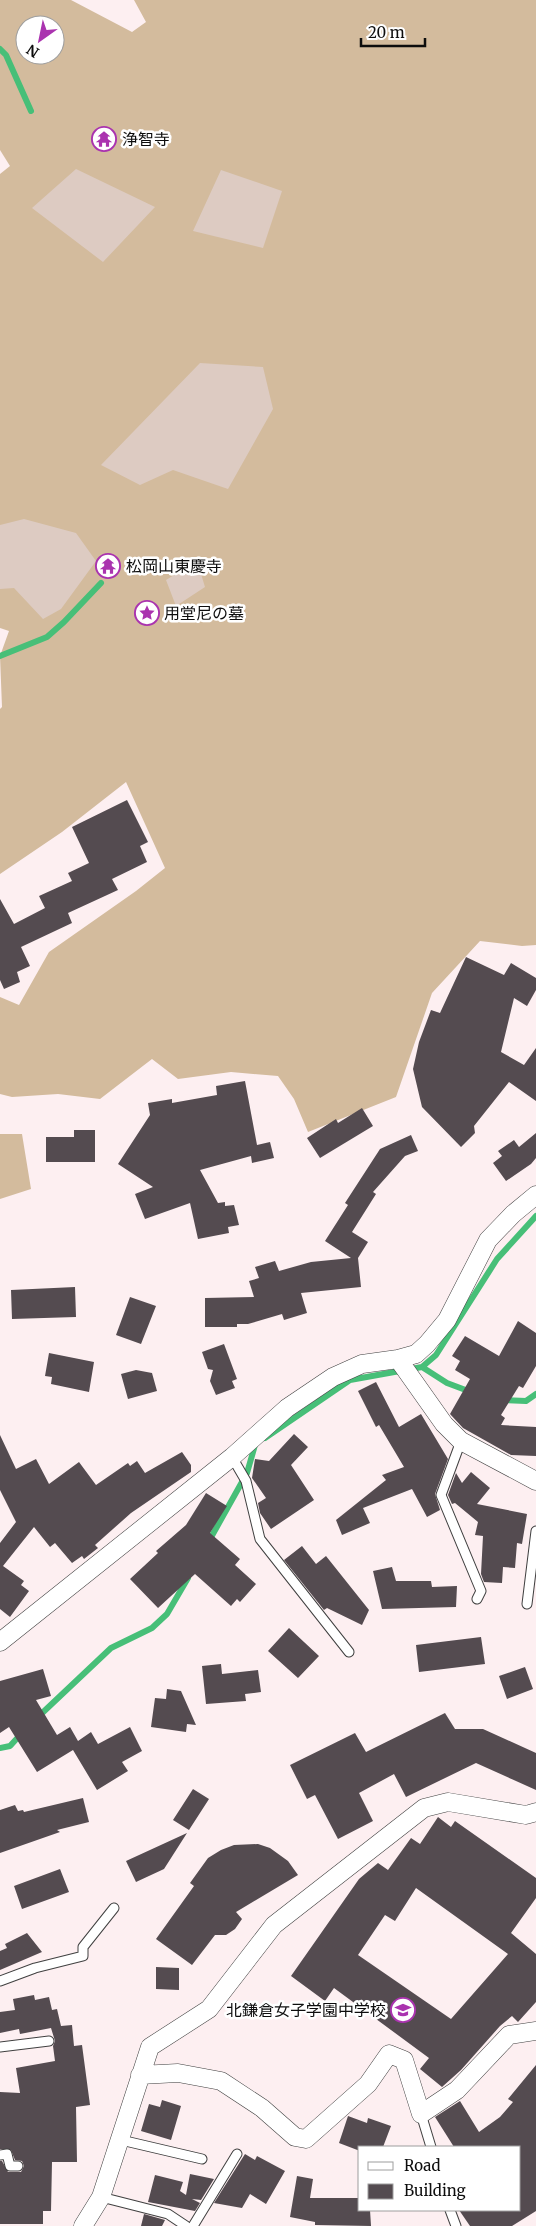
<svg xmlns="http://www.w3.org/2000/svg" width="536" height="2226" font-family="Merriweather,'Noto Sans JP',serif">
<rect width="100%" height="100%" fill="#fdeff1"/>
<path fill="#d3bb9d" fill-rule="evenodd" d="M0,0H71L132,32L146,22L134,0H536V945L522,946L480,941L432,993L396,1097L308,1132L294,1099L278,1076L231,1072L178,1079L152,1059L100,1099L58,1094L12,1097L0,1094V997L19,1005L49,952L136,891L165,868L126,782L62,832L0,874V709L2,707L0,656L9,631L0,628V174L10,166L0,150ZM25,25H55V55H25Z
M0,1134H22L31,1189L0,1199Z"/>
<path fill="#ddcbc2" d="M76,169L155,207L103,262L32,208Z
M221,170L282,191L263,248L193,231Z
M200,363L263,367L273,409L228,489L173,470L140,485L101,465Z
M24,519L76,533L96,561L61,609L43,619L14,588L0,589V525Z
M197,561L205,587L176,606L166,580Z"/>
<g fill="none" stroke-linecap="round" stroke-linejoin="round">
<path stroke="#47bf78" stroke-width="6" d="M0,49L6,55L31,111
M0,656L47,637L64,622L101,583
M422,1367L447,1383L471,1392
M502,1400L526,1401L536,1394
M265,1438L350,1380L422,1367L436,1355L497,1259L536,1216
M209,1541L247,1473L255,1445
M39,1716L111,1648L152,1628L167,1614L188,1578
M0,1748L10,1746L21,1734"/>
</g>
<path fill="#544b50" fill-rule="evenodd" d="M127,800L148,842L140,846L147,862L112,879L118,890L68,913L72,923L21,947L30,966L17,972L20,982L4,989L0,980V899L14,924L45,908L39,896L72,881L68,873L89,863L72,827Z
M466,957L504,975L511,963L536,978V990L527,1006L514,998L501,1052L524,1065L536,1048V1101L509,1082L474,1126L475,1133L461,1147L422,1107L413,1069L419,1042L431,1010L440,1013Z
M245,1081L257,1145L270,1142L274,1158L252,1163L251,1156L200,1170L218,1203L225,1202V1206L234,1205L239,1225L228,1227L229,1233L198,1239L190,1203L145,1219L135,1194L153,1187L118,1164L150,1115L148,1103L172,1099V1103L217,1095L216,1086Z
M362,1108L373,1126L320,1158L307,1138L336,1119L338,1123Z
M74,1130H95V1162H46V1137H74Z
M536,1133V1158L531,1164L506,1181L493,1163L502,1156L498,1151L514,1140L519,1147Z
M411,1135L418,1151L405,1156L373,1192L376,1194L352,1232L368,1242L358,1258L361,1287L301,1293L307,1313L284,1320L282,1314L248,1324H237V1327H205V1298L254,1297L249,1281L259,1278L255,1267L275,1261L279,1271L311,1262L351,1258L325,1241L348,1205L345,1203L380,1149Z
M75,1287L76,1317L12,1319L11,1290Z
M130,1297L156,1306L141,1344L116,1335Z
M518,1321L536,1333V1366L523,1388L519,1386L501,1415L505,1418L501,1425L536,1427V1456L511,1455L463,1428L450,1414L470,1379L455,1370L460,1361L452,1356L465,1336L499,1356Z
M224,1344L237,1379L232,1381L235,1388L216,1395L210,1381L213,1370L208,1369L202,1352Z
M49,1353L94,1362L89,1392L51,1384L52,1377L45,1376Z
M136,1370L152,1373L157,1391L128,1399L121,1374Z
M376,1382L399,1427L421,1414L448,1459L435,1494L440,1510L427,1517L412,1489L363,1508L370,1523L342,1535L336,1520L386,1480L382,1475L404,1467L379,1425L376,1427L358,1391Z
M294,1434L308,1447L291,1465L314,1500L271,1529L260,1513L258,1503L266,1498L252,1478L255,1459L269,1461Z
M0,1435L16,1469L36,1459L49,1484L79,1462L96,1485L128,1463L130,1466L137,1461L145,1473L182,1452L191,1465V1472L131,1513L95,1545L98,1548L84,1559L82,1556L72,1563L55,1543L50,1547L34,1527L3,1566L24,1581L21,1585L29,1591L10,1617L0,1609V1543L16,1522L0,1490Z
M471,1472L490,1488L477,1504L527,1514L522,1544L517,1543L515,1568L503,1567L502,1583L484,1582L481,1574L483,1536L475,1535L478,1522L455,1503L452,1504L448,1495L456,1473L462,1483Z
M206,1493L227,1506L210,1533L240,1559L235,1565L256,1584L240,1602L237,1599L231,1606L195,1574L158,1608L130,1579L158,1553L156,1551L186,1525Z
M302,1546L316,1564L326,1556L369,1610L362,1625L327,1608L324,1610L284,1560Z
M392,1567L396,1581H431L432,1587L457,1586L456,1607L382,1609L373,1571Z
M289,1628L319,1656L298,1678L268,1651Z
M481,1637L485,1664L419,1672L416,1645Z
M221,1664L222,1674L258,1670L261,1692L245,1694L246,1701L206,1704L202,1666Z
M525,1667L533,1689L507,1699L499,1676Z
M43,1669L51,1696L36,1700L57,1735L70,1727L78,1741L91,1732L98,1744L130,1727L142,1751L122,1762L128,1771L97,1790L73,1750L37,1772L9,1727L0,1733V1681Z
M167,1689L181,1691L196,1725L187,1724L186,1732L151,1727L155,1698L166,1699Z
M445,1713L455,1729H483L536,1753V1790L476,1763L406,1797L394,1774L359,1793L373,1821L338,1839L315,1795L307,1799L290,1765L355,1733L366,1752Z
M193,1789L209,1799L189,1830L173,1820Z
M83,1798L89,1822L57,1830L60,1832L0,1853V1810L15,1805L18,1811L23,1810L24,1812Z
M438,1817L451,1827L455,1821L536,1878V1898L511,1933L536,1954V2002L518,2022L512,2016L500,2026L461,2070L442,2087L420,2069L429,2058L334,1988L325,2001L291,1976L359,1879L378,1863L388,1870L411,1838L420,1844ZM416,1888L508,1954L451,2019L358,1955L385,1915L395,1921Z
M187,1833L164,1869L136,1882L126,1861Z
M258,1844L270,1848L288,1861L298,1875L236,1912L242,1919L235,1929L226,1935H215L192,1965L156,1939L194,1886L190,1883L208,1858L221,1850L234,1845Z
M60,1869L69,1892L22,1909L14,1886Z
M27,1933L42,1952L0,1970V1951L7,1948L5,1944Z
M156,1967L179,1968V1990L156,1989Z
M34,1995L35,2000L49,1997L52,2010L57,2009L61,2026L72,2025L74,2046L82,2045L90,2105L76,2107L77,2162H52L51,2211H43V2224H0V2161H2L8,2172H21L24,2166L22,2161L15,2160L11,2150L0,2149V2092L20,2093L16,2068L55,2061L53,2046L55,2041L51,2028L20,2034L19,2029L0,2033V2012L15,2010L13,1999Z
M536,2065V2211L512,2226H470L459,2210H520V2147H454L435,2117L460,2101L479,2132L500,2117L513,2102L508,2099Z
M162,2100L181,2106L171,2140L141,2131L149,2104L160,2107Z
M348,2116L367,2123L368,2118L391,2126L383,2147H360V2151L339,2143Z
M245,2154L255,2160L257,2156L285,2171L266,2204L250,2194L242,2208L214,2203Z
M190,2174L214,2179L201,2200L192,2199L200,2203L195,2211L148,2202L155,2175L183,2182L180,2191L186,2195Z
M297,2176L313,2179L310,2198H360V2210H370L371,2226L315,2225V2222L290,2217Z
M144,2214L165,2220L162,2226H141Z"/>
<g fill="none" stroke-linecap="round" stroke-linejoin="round">
<defs>
<path id="lane" d="M461,1441L441,1495L481,1591L477,1599
M232,1457L246,1481L260,1539L349,1652
M527,1604L536,1531
M0,1981L35,1968L83,1956V1947L114,1908
M0,2047L49,2041
M421,2114L431,2147
M121,2140L202,2159
M0,2155L7,2154L10,2166H18
M101,2197L168,2214L186,2226
M450,2210L456,2226
M193,2226L237,2154"/>
<path id="street" d="M398,1359L444,1424L461,1441L536,1481
M0,1642L232,1457L287,1408L333,1377L362,1364L398,1359L416,1354L427,1344L447,1320L488,1240L513,1214L536,1195
M140,2075L178,2073L221,2081L262,2108L295,2137L306,2139L368,2084L389,2054L404,2060L421,2114L457,2090L509,2035L536,2031
M83,2226L101,2197L150,2047L209,2009L274,1925L424,1808L448,1802L526,1815L536,1812"/>
</defs>
<use href="#lane" stroke="#404040" stroke-width="11"/>
<use href="#street" stroke="#404040" stroke-width="19"/>
<use href="#lane" stroke="#fff" stroke-width="9"/>
<use href="#street" stroke="#fff" stroke-width="18"/>
</g>
<defs>
<symbol id="temple-ring" viewBox="-11 -11 22 22"><circle r="9.5" fill="#fff" stroke="#aa33af" stroke-width="1.5"/><path d="M0-6L5-2H3V0L6.5 2.5H4V6H1.5V3h-3V6H-4V2.5H-6.5L-3 0V-2H-5Z" fill="#aa33af"/></symbol>
<symbol id="sight-ring" viewBox="-11 -11 22 22"><circle r="9.5" fill="#fff" stroke="#aa33af" stroke-width="1.5"/><path d="M0-6L1.8-2.2L6-1.7L2.9 1.2L3.7 5.4L0 3.3L-3.7 5.4L-2.9 1.2L-6-1.7L-1.8-2.2Z" fill="#aa33af"/></symbol>
<symbol id="school-ring" viewBox="-11 -11 22 22"><circle r="9.5" fill="#fff" stroke="#aa33af" stroke-width="1.5"/><path d="M0-5L7-2L0 1L-7-2ZM-4 1L0 2.5L4 1V4Q0 6-4 4Z" fill="#aa33af"/></symbol>
</defs>
<g fill-rule="evenodd">
<use href="#temple-ring" x="90" y="125" width="28" height="28"/>
<use href="#temple-ring" x="94" y="552" width="28" height="28"/>
<use href="#sight-ring" x="133" y="599" width="28" height="28"/>
<use href="#school-ring" x="389" y="1996" width="28" height="28"/>
</g>
<g text-anchor="middle" stroke-width="5" stroke-linejoin="round" paint-order="stroke">
<g font-size="16" fill="#0d0d0d" stroke="#fff" text-anchor="start">
<text x="122" y="145">浄智寺</text>
<text x="126" y="572">松岡山東慶寺</text>
<text x="164" y="619">用堂尼の墓</text>
<text x="386" y="2016" text-anchor="end">北鎌倉女子学園中学校</text>
</g>
</g>
<rect x="358" y="2146" width="162" height="65" fill="#ffffff" stroke="#9e9e9e"/>
<rect x="368" y="2162" width="25" height="8" fill="#ffffff" stroke="#9e9e9e"/>
<text x="404" y="2171" font-size="15" fill="#0d0d0d">Road</text>
<rect x="368" y="2184" width="25" height="15" fill="#544b50" stroke="#9e9e9e"/>
<text x="404" y="2196" font-size="15" fill="#0d0d0d">Building</text>
<g transform="translate(40 40) rotate(213)"><circle r="24" fill="#ffffff" stroke="#9e9e9e"/>
<path d="M0-4L9 19L0 12L-9 19Z" fill="#aa33af"/>
<text y="-8" font-size="14" font-weight="bold" text-anchor="middle" fill="#0d0d0d">N</text>
</g>
<path d="M361 38v8h64v-8" fill="none" stroke="#0d0d0d" stroke-width="2.5"/>
<text x="368" y="38" font-size="15" fill="#0d0d0d" stroke="#ffffff" stroke-width="4" paint-order="stroke">20 m</text>
</svg>
